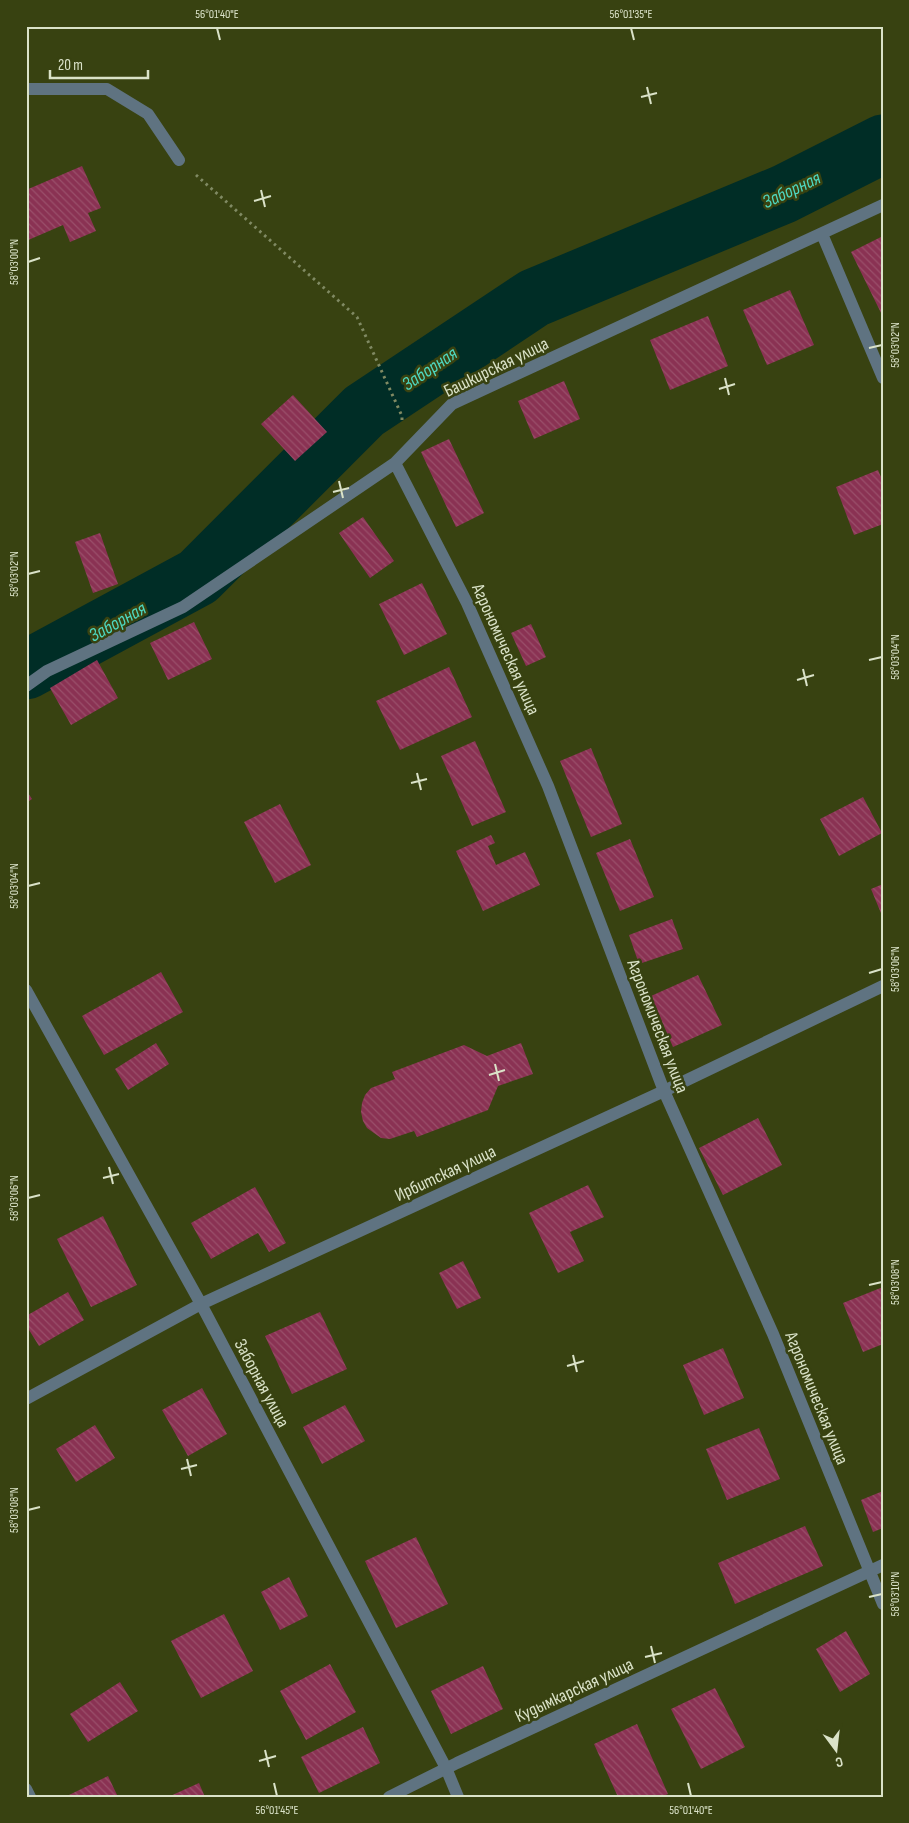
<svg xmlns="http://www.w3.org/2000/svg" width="909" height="1823" font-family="'Sofia Sans Condensed',sans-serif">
<defs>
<pattern id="building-back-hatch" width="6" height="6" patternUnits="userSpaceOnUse" patternTransform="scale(1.25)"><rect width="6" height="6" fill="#8a3253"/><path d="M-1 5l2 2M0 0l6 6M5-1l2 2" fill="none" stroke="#9a4f6a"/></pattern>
</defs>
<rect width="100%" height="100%" fill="#384211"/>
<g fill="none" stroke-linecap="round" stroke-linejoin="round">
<path stroke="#002d26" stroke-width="59" d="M26,670L198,577L364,411L534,298L784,194L883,144"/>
</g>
<path fill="url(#building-back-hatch)" d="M82,166L101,208L88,213L96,231L70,242L63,225L26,241V190Z
M883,236V317L851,252Z
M790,290L814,345L767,365L743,310Z
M708,316L728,366L670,390L650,340Z
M564,381L580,419L534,439L518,401Z
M293,395L327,432L295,461L261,424Z
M449,439L484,513L456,527L421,452Z
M878,470L883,482V524L854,535L836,487Z
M363,517L394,561L370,578L339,533Z
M100,533L118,584L93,593L75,542Z
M422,583L447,634L404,655L379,604Z
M194,622L212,659L168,680L150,643Z
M531,624L546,657L526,666L511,633Z
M97,660L118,698L71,725L50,688Z
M449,667L472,717L400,750L376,701Z
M475,741L506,812L472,826L441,756Z
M591,748L622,824L591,837L560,761Z
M26,790L32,799L26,803Z
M863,797L882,833L839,856L820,819Z
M280,804L311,865L275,883L244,822Z
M491,835L495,843L488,846L496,865L525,852L540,885L483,911L456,851Z
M630,839L654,897L620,911L596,853Z
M883,884V918L871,889Z
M672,919L683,949L639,964L629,935Z
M161,972L183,1012L104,1055L82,1016Z
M698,975L722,1025L673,1047L651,996Z
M156,1043L169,1064L128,1090L115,1069Z
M521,1043L533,1074L498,1086L488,1110L417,1137L414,1131L390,1139L381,1138L367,1128L363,1121L361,1112L362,1103L365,1095L371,1088L395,1079L392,1072L464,1045L487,1056Z
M758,1118L782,1165L723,1195L699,1148Z
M588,1185L604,1217L570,1232L584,1261L558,1273L529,1213Z
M255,1187L286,1243L269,1252L258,1233L211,1259L191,1223Z
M103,1216L137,1285L91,1307L57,1239Z
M463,1261L481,1298L457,1309L439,1273Z
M883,1287V1344L863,1352L843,1303Z
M68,1292L84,1320L39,1346L26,1325V1316Z
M320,1312L347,1369L292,1394L265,1336Z
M723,1348L744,1398L704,1415L683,1365Z
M202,1388L227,1434L188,1456L162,1410Z
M345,1405L365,1441L322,1464L303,1427Z
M95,1425L115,1458L76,1482L56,1449Z
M759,1428L780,1479L727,1500L706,1449Z
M883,1491V1528L873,1532L861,1500Z
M805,1526L823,1566L735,1604L718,1563Z
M416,1537L448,1604L396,1628L365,1561Z
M289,1577L308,1616L280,1630L261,1592Z
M224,1614L253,1671L201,1698L171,1641Z
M846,1631L870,1674L840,1692L816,1649Z
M330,1664L356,1712L306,1740L280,1691Z
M483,1666L503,1709L451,1734L431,1691Z
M120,1682L138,1711L88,1742L70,1714Z
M715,1688L745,1747L701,1769L671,1709Z
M637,1724L668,1794L661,1797H618L594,1744Z
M363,1727L380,1763L319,1793L301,1757Z
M108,1776L118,1797H70L69,1795Z
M199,1783L205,1797H168Z"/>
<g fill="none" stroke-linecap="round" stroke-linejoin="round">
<path stroke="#808a63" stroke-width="3" stroke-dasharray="2.5 4" stroke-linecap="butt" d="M196,175L357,317L402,416V421"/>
<path stroke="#5f7381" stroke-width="12" d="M26,89H107L148,114L179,160
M822,234L883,378
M395,463L467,603L548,786L664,1091L773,1334L883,1604
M26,686L47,671L183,607L395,463L452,404L883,205
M26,990L201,1304L446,1768L458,1797
M26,1399L201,1304L664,1091L883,986
M26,1789L30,1797
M389,1797L457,1763L883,1565"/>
</g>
<path fill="none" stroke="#dae2c8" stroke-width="2" d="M217,28L220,40M631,28L634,40M647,87L651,104M641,97L657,93M261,190L265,207M254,201L271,196M28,262L40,258M869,348L882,345M725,378L729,395M719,389L735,384M339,481L343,498M333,492L349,488M28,574L40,571M869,660L882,657M803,669L807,686M797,680L814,675M417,773L421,790M411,783L427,779M28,886L40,883M869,973L882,969M495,1064L499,1081M489,1075L505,1070M109,1167L113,1184M103,1178L119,1174M28,1198L40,1195M869,1285L882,1282M573,1355L577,1372M567,1366L584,1361M187,1459L191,1476M181,1469L197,1465M28,1510L40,1507M869,1597L882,1594M651,1646L655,1663M645,1657L662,1653M265,1750L269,1767M259,1761L276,1756M274,1783L277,1796M688,1783L691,1796"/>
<g text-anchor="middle" stroke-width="5" stroke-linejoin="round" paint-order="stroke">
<g font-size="18" fill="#dae2c8" stroke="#384211">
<text transform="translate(496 367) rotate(-26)" y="6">Башкирская улица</text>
<text transform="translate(506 649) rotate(66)" y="6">Агрономическая улица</text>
<text transform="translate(658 1026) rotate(69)" y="6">Агрономическая улица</text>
<text transform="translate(445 1173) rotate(-25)" y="6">Ирбитская улица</text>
<text transform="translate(262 1383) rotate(62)" y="6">Заборная улица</text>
<text transform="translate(817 1398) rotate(68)" y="6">Агрономическая улица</text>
<text transform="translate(574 1690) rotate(-25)" y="6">Кудымкарская улица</text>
</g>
<g font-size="19" font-style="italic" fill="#4ed8c1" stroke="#384211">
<text transform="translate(791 189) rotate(-25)" y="7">Заборная</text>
<text transform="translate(429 368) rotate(-34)" y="7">Заборная</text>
<text transform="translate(117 621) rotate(-29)" y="7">Заборная</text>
</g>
</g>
<rect width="909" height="1823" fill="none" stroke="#384211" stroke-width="55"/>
<g transform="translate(836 1750) rotate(165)" stroke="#384211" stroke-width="4" paint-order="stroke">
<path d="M0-4L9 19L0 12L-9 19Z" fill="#dae2c8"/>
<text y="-8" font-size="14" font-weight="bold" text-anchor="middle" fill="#dae2c8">С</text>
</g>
<path d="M50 70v8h98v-8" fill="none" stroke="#dae2c8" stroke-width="2.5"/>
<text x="58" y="70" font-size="15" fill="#dae2c8" stroke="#384211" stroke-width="4" paint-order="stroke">20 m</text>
<rect x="28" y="28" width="854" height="1768" fill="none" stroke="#dae2c8" stroke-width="2"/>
<g font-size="12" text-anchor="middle" fill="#dae2c8">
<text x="217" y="18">56°01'40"E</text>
<text x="631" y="18">56°01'35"E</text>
<text transform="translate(14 262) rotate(-90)" y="4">58°03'00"N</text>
<text transform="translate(895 345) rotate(-90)" y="4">58°03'02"N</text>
<text transform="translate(14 574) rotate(-90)" y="4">58°03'02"N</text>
<text transform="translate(895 657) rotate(-90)" y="4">58°03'04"N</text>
<text transform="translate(14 886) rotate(-90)" y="4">58°03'04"N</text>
<text transform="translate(895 969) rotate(-90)" y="4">58°03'06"N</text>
<text transform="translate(14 1198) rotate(-90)" y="4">58°03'06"N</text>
<text transform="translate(895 1282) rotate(-90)" y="4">58°03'08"N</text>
<text transform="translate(14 1510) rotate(-90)" y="4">58°03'08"N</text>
<text transform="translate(895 1594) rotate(-90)" y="4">58°03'10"N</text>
<text x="277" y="1814">56°01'45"E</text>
<text x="691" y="1814">56°01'40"E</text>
</g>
</svg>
